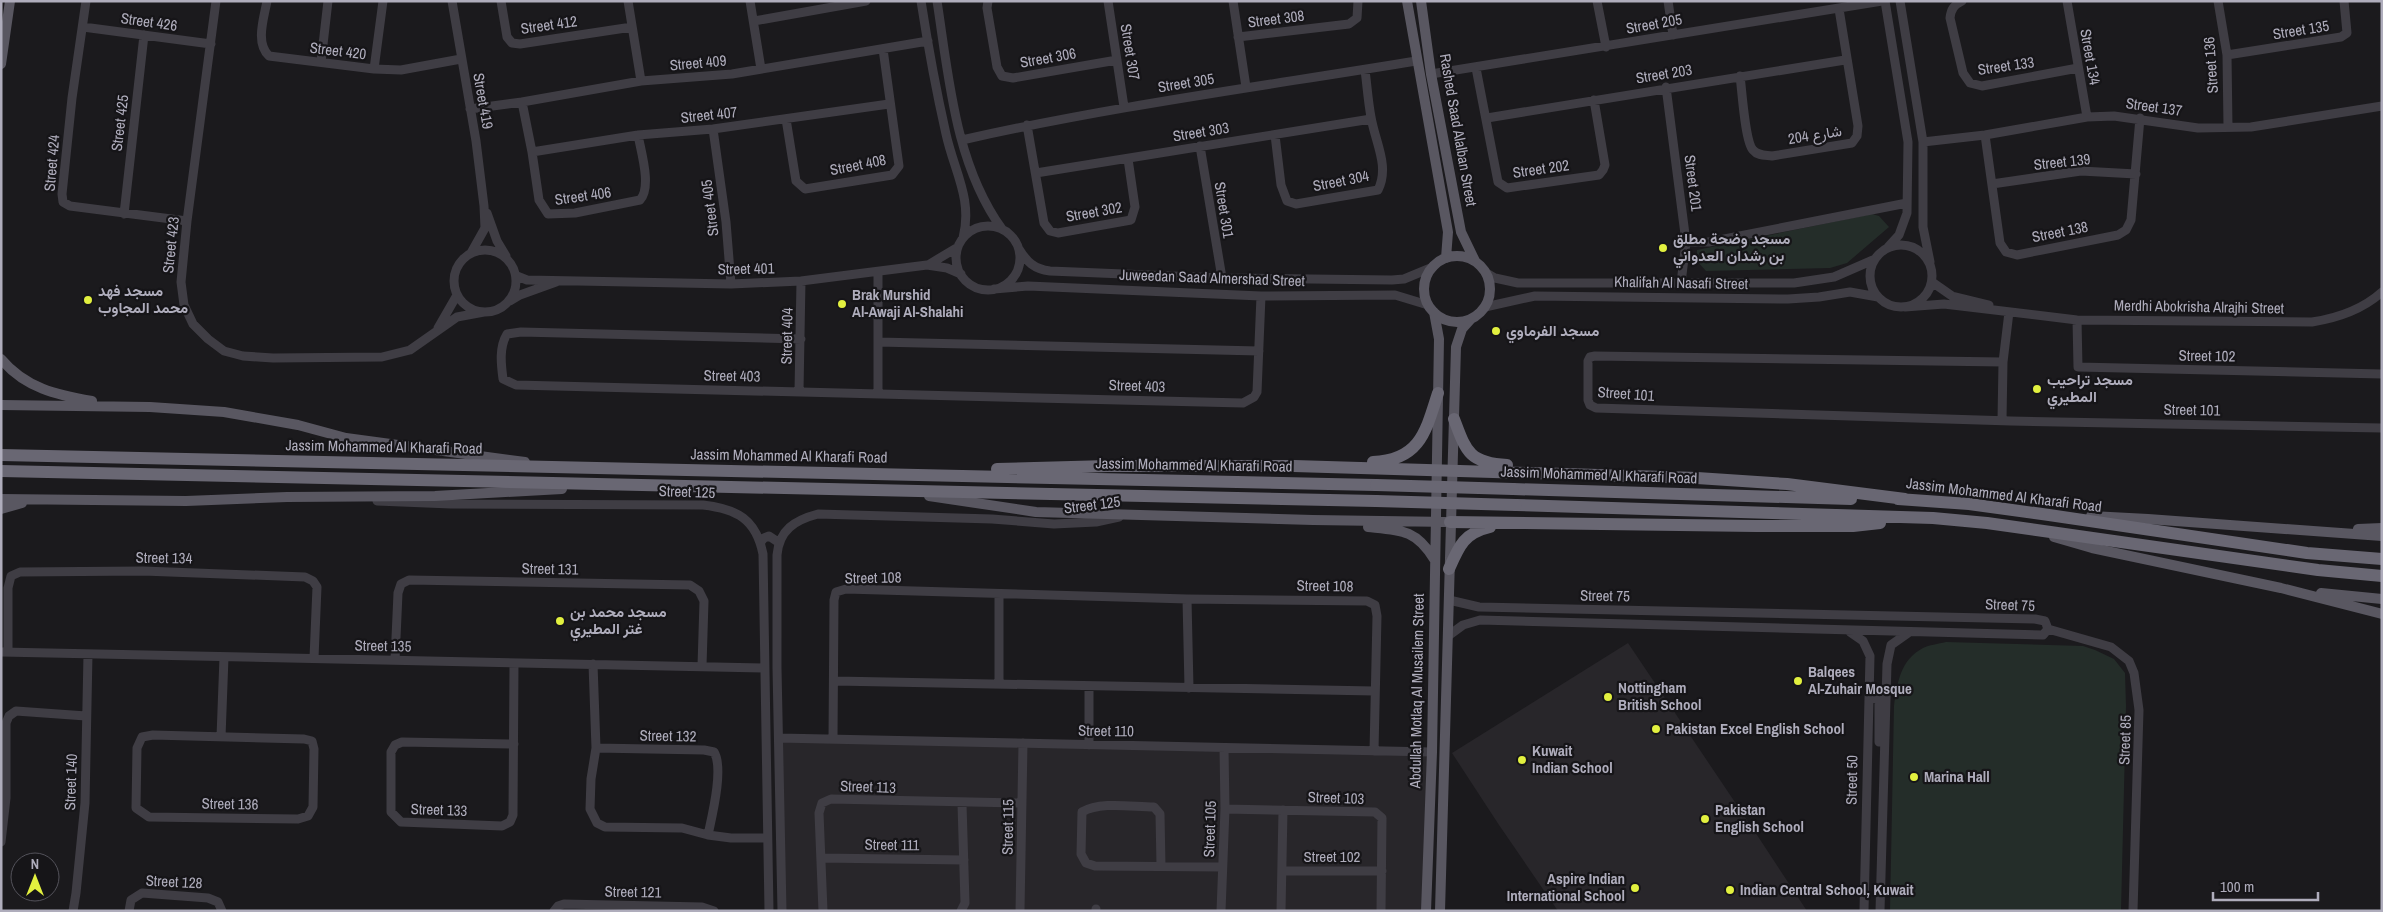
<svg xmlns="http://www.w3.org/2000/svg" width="2383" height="912" font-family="'Archivo Narrow',Vazirmatn,sans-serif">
<rect width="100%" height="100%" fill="#1b1a1d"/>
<path fill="#28262a" d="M1628,643L1757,835L1807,911H1558L1499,825L1452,753Z
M779,738L1432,752L1426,911H782Z"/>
<path fill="#242d29" d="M1872,214L1879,216L1889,227L1847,263L1830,268L1706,271L1697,261V250Z
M1946,642L2083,646L2095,650L2114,659L2125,673L2126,706L2121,911H1890L1894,706C1897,684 1900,660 1923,648C1929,645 1938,644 1946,642Z"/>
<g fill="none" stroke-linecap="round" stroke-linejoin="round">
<path stroke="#3f3d44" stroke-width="9" d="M86,1L72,98L62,194L63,202L70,206L187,221
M216,1L187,221L181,282L184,305L193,324L208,339L224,351L243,356L273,358L382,357L410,350L457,317L484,312
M267,1C264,18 255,43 269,56L374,69L401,70L461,59
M452,1L476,141L484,206L485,228L471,253
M501,1L507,37L512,43L520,44L632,27
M628,1L641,81
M750,1L761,69
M921,1C928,46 936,90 946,134C954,171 973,199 963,238
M937,1C949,78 955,164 1002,229
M988,1L987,8L997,67L1002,76L1013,78L1117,60
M1108,1L1124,107
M1233,1L1246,87
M1597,1L1606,47
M1668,1L1673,35
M1885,1L1908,142L1907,213L1899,235L1888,247
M1900,1L1923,142V227L1930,262
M1962,1C1954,5 1951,9 1950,18L1963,73L1970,83L1982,86L2078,68
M2067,1L2087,117
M2218,1L2227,55L2228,127
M754,21L866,1
M83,27L211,44
M1238,37L1349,24L1357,18L1358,1
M2227,55L2341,37L2347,33L2344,1
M321,62L328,1
M1476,68L1498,182L1507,188L1599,175L1603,170L1605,165L1594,100
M374,69L383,1
M1431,74L1882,1
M1740,76C1742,90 1745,142 1753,150C1758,156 1765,155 1772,156L1852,143L1857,136L1858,126L1839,9
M1666,87L1686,242L1681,283
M522,102L532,152L539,200L548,214L575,213L640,200C652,187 641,152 638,135
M470,109L522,102L641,81L732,74L928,41
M1487,118L1845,60
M786,119L796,181L805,189L892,175L899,166L883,49
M1027,125L1044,223L1050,231L1058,233L1131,220L1135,207L1128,159
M713,129L726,222L731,284
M1275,135L1281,185L1287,201L1296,204L1378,190C1390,166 1375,142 1371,117C1368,101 1367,85 1365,70
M1985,135L2000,243L2006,252L2017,255L2118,235L2126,230L2131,220L2140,118
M962,140C1112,106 1265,86 1416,61
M1923,142L1985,135L2087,117L2114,116L2198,128L2251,127L2382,106
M1200,146L1222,278
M532,152L638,135L713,129L889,104
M1036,173L1371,119
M1992,184L2081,171L2136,174
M487,213L497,241L506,256
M124,214L144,35
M956 258a32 32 0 1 1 64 0a32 32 0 1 1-64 0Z
M1686,242H1709L1907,203
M1870 276a31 31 0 1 1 62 0a31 31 0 1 1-62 0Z
M1019,249C1027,262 1034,269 1050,271L1222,278L1392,280L1404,279L1433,267
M454 281a31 31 0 1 1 62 0a31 31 0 1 1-62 0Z
M928,265L958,247
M1485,272L1495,278L1518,283H1794L1834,277L1873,260
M517,276L527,280L731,284L801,281L927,265L947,268L961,274
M1932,282L1952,296L1989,305
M994,289L1028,286L1261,296L1395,295L1428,305
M510,301L520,295L556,282
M1485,307L1535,296L1788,299L1819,297L1850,292L1878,297
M1905,307L1944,304L2077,320L2312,322C2338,318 2362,310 2382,292
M2077,320L2078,367L2382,374
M438,328L457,295
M801,339L521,332L507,334C499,347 501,364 503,379L516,385L1243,403L1254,397L1257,392L1261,296
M878,342L1259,351
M2003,362L1595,356L1590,357L1588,361V400L1590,405L1596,408L2011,421L2382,428
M799,391L801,281
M878,393V272
M2002,420L2003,362L2009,312
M377,501L451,504L703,505C737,509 756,519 763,554L769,911
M760,543L764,538L769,536L778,542
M1187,599L1189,688
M1449,600L1479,607L2035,619L2045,621L2048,629
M2048,629L2111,647L2129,661L2134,673L2139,710L2133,911
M1850,632L1863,641L1870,656L1864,911
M1448,636L1463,625L1480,620L2043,635L2048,629
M1,652L763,668
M8,652V588L11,576L20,572L143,571L305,577L313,581L317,587L314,658
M395,660L398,593L401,584L409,580L690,585L699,591L704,601L702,666
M593,664L596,748L591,779L590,809L597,823L605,827L682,828L708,835C712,816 724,768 714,752L704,750L596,748
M835,681L1374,691
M999,684V594
M1869,701L1872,697L1879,700V742
M153,735L304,739L312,741L314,749L313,807L308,816L298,819L149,817L136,808L137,748L142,737Z
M221,737L224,657
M779,738L1432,752
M833,739L834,600L836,592L846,589L1187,599L1367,601L1375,605L1377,616L1374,751
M514,744L402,742L395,745L391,752V812L401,822L502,826L510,822L513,815L514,663
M1089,745V686
M1225,809L1375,812L1382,818L1381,911
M708,835L731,838H767
M1,842L6,798V723L9,716L16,711L86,716
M821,858L964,860
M1161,866L1160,814L1154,807C1132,807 1101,801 1082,812L1081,854L1086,863L1095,866L1222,867
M1282,871H1382
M1096,909V911
M73,911L76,893L85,803L88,654
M129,911L131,900L142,893L208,898L218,902L222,911
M554,911L558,906L564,904L702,907L714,911
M782,911L777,668V555C779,530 795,520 818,514L992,519L1054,524L1096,522L1119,517
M823,911L819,813L822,803L831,799L1022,803
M961,911L965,903L962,804
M1020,911L1023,743
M1221,911L1225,809L1224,748
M1281,911L1283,810
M1880,911L1887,664L1891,645L1908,633"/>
<path stroke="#595761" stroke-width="10" d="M1407,1L1448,232L1446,258
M1421,1L1431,74L1461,232L1475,261
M1,64L10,1
M1424 289a33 33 0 1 1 66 0a33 33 0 1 1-66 0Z
M1,359C25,388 57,395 92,401
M1,405L150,407L224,412L298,425L346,438L525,462
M929,496L1036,512L1313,520L1450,522
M1,499L186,501L287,497L435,496L562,489
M1,509L22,503
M2091,516L2148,519L2382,536
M1368,527C1400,530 1416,529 1434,559
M2358,529L2382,528
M2054,537L2092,548L2281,588L2382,614
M2321,593L2382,599
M1426,911L1432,752L1439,339L1434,312
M1440,911L1456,347L1462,329L1471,319"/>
<path stroke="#696773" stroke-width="12" d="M1454,419C1466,451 1469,463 1507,465
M1,455L1376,485
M1373,462C1420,460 1426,431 1438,393
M997,469L1108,466H1294L1697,478L1787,484L1905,499
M1,471L1376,501
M1513,489L1851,499
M1898,499L1969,504L2049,515L2307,553L2382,559
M1516,505L1933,518L1987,523L2318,570L2382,576
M1450,522L1756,526H1853L1880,523
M1449,569C1459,546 1464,533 1490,527"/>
<path stroke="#696773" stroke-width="12" d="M1376,485L1513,489
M1376,501L1516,505"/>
</g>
<g fill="#e2f03f" stroke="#161518" stroke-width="2">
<circle cx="1663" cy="248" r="5"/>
<circle cx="88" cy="300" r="5"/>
<circle cx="842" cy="304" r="5"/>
<circle cx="1496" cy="331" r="5"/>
<circle cx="2037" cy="389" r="5"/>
<circle cx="560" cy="621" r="5"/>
<circle cx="1798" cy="681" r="5"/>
<circle cx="1608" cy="697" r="5"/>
<circle cx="1656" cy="729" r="5"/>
<circle cx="1522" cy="760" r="5"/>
<circle cx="1914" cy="777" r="5"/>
<circle cx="1705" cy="819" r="5"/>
<circle cx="1635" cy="888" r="5"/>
<circle cx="1730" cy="890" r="5"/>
</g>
<g text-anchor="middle" stroke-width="4.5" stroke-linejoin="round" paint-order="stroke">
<g font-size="15" fill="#afadbc" stroke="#161518">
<text transform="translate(1276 19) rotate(-7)" y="5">Street 308</text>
<text transform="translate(149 22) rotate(8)" y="5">Street 426</text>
<text transform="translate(1654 24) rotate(-10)" y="5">Street 205</text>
<text transform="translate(549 25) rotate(-8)" y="5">Street 412</text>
<text transform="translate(2301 30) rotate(-9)" y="5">Street 135</text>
<text transform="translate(338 51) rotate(7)" y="5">Street 420</text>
<text transform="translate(1130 52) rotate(81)" y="5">Street 307</text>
<text transform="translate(2090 57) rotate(80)" y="5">Street 134</text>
<text transform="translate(1048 58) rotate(-10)" y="5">Street 306</text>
<text transform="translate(698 63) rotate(-5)" y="5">Street 409</text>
<text transform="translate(2211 65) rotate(-94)" y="5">Street 136</text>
<text transform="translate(2006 66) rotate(-8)" y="5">Street 133</text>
<text transform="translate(1664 74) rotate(-9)" y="5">Street 203</text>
<text transform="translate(1186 83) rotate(-9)" y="5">Street 305</text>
<text transform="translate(483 101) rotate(80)" y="5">Street 419</text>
<text transform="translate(2154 107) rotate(8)" y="5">Street 137</text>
<text transform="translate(709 115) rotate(-6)" y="5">Street 407</text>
<text transform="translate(120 123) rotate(-83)" y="5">Street 425</text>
<text transform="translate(1458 130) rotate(80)" y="5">Rashed Saad Alalban Street</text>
<text transform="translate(1201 132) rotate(-9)" y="5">Street 303</text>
<text transform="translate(1815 135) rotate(-9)" y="5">شارع 204</text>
<text transform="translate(2062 162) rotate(-6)" y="5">Street 139</text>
<text transform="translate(52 163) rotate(-85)" y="5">Street 424</text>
<text transform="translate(858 165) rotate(-11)" y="5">Street 408</text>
<text transform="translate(1541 169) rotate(-8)" y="5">Street 202</text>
<text transform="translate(1341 181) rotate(-11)" y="5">Street 304</text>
<text transform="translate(1693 183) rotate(83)" y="5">Street 201</text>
<text transform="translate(583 196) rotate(-8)" y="5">Street 406</text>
<text transform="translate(710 208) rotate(-97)" y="5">Street 405</text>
<text transform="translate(1224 210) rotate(81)" y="5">Street 301</text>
<text transform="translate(1094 212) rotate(-10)" y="5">Street 302</text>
<text transform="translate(2060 232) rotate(-11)" y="5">Street 138</text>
<text transform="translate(171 245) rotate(-84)" y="5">Street 423</text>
<text transform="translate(746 269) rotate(-1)" y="5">Street 401</text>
<text transform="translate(1212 278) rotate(2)" y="5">Juweedan Saad Almershad Street</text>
<text transform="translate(1681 283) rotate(1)" y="5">Khalifah Al Nasafi Street</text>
<text transform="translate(2199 307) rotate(1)" y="5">Merdhi Abokrisha Alrajhi Street</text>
<text transform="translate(787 336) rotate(-89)" y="5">Street 404</text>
<text transform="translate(2207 356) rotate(1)" y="5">Street 102</text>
<text transform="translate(732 376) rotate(1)" y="5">Street 403</text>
<text transform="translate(1137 386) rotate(2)" y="5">Street 403</text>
<text transform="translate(1626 394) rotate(4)" y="5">Street 101</text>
<text transform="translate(2192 410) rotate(1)" y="5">Street 101</text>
<text transform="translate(384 447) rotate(1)" y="5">Jassim Mohammed Al Kharafi Road</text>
<text transform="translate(789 456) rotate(1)" y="5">Jassim Mohammed Al Kharafi Road</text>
<text transform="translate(1194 465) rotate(1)" y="5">Jassim Mohammed Al Kharafi Road</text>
<text transform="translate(1599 475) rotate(2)" y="5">Jassim Mohammed Al Kharafi Road</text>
<text transform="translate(687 492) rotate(2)" y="5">Street 125</text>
<text transform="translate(2004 495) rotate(7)" y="5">Jassim Mohammed Al Kharafi Road</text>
<text transform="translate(1092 505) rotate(-7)" y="5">Street 125</text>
<text transform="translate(164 558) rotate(1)" y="5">Street 134</text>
<text transform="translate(550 569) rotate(1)" y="5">Street 131</text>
<text transform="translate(873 578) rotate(-1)" y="5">Street 108</text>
<text transform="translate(1325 586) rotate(1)" y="5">Street 108</text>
<text transform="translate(1605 596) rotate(1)" y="5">Street 75</text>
<text transform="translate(2010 605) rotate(2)" y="5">Street 75</text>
<text transform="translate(383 646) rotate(1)" y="5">Street 135</text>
<text transform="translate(1417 691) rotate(-89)" y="5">Abdullah Motlaq Al Musailem Street</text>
<text transform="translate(1106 731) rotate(1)" y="5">Street 110</text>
<text transform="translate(668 736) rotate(1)" y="5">Street 132</text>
<text transform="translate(2125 740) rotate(-88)" y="5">Street 85</text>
<text transform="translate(1852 780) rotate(-89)" y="5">Street 50</text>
<text transform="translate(71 782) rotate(-88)" y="5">Street 140</text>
<text transform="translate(868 787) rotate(2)" y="5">Street 113</text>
<text transform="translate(1336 798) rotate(2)" y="5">Street 103</text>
<text transform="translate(230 804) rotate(1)" y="5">Street 136</text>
<text transform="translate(439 810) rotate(2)" y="5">Street 133</text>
<text transform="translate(1008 827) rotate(-89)" y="5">Street 115</text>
<text transform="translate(1210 829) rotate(-88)" y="5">Street 105</text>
<text transform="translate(892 845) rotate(1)" y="5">Street 111</text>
<text x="1332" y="862">Street 102</text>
<text transform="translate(174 882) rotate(3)" y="5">Street 128</text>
<text transform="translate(633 892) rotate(1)" y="5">Street 121</text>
</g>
<g font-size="15" font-weight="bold" fill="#afadbc" stroke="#161518" text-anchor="start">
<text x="1673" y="244">مسجد وضحة مطلق<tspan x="1673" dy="17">بن رشدان العدواني</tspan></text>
<text x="98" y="296">مسجد فهد<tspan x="98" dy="17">محمد المجاوب</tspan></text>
<text x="852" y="300">Brak Murshid<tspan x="852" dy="17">Al-Awaji Al-Shalahi</tspan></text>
<text x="1506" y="336">مسجد الفرماوي</text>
<text x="2047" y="385">مسجد تراحيب<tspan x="2047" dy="17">المطيري</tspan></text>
<text x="570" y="617">مسجد محمد بن<tspan x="570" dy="17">غتر المطيري</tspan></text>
<text x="1808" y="677">Balqees<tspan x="1808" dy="17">Al-Zuhair Mosque</tspan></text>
<text x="1618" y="693">Nottingham<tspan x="1618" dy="17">British School</tspan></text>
<text x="1666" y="734">Pakistan Excel English School</text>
<text x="1532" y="756">Kuwait<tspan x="1532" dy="17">Indian School</tspan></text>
<text x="1924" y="782">Marina Hall</text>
<text x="1715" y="815">Pakistan<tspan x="1715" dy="17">English School</tspan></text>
<text x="1625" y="884" text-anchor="end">Aspire Indian<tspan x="1625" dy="17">International School</tspan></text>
<text x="1740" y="895">Indian Central School, Kuwait</text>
</g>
</g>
<rect width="2383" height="912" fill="none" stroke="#afadbc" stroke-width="5"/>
<g transform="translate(35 877)"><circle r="24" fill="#161518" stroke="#53525a"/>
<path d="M0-4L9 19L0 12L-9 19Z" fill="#e2f03f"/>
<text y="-8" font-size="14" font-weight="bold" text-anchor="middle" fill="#afadbc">N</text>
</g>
<path d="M2213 892v8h105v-8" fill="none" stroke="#afadbc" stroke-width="2.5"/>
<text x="2220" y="892" font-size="15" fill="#afadbc" stroke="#161518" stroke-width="4" paint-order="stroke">100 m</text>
</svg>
